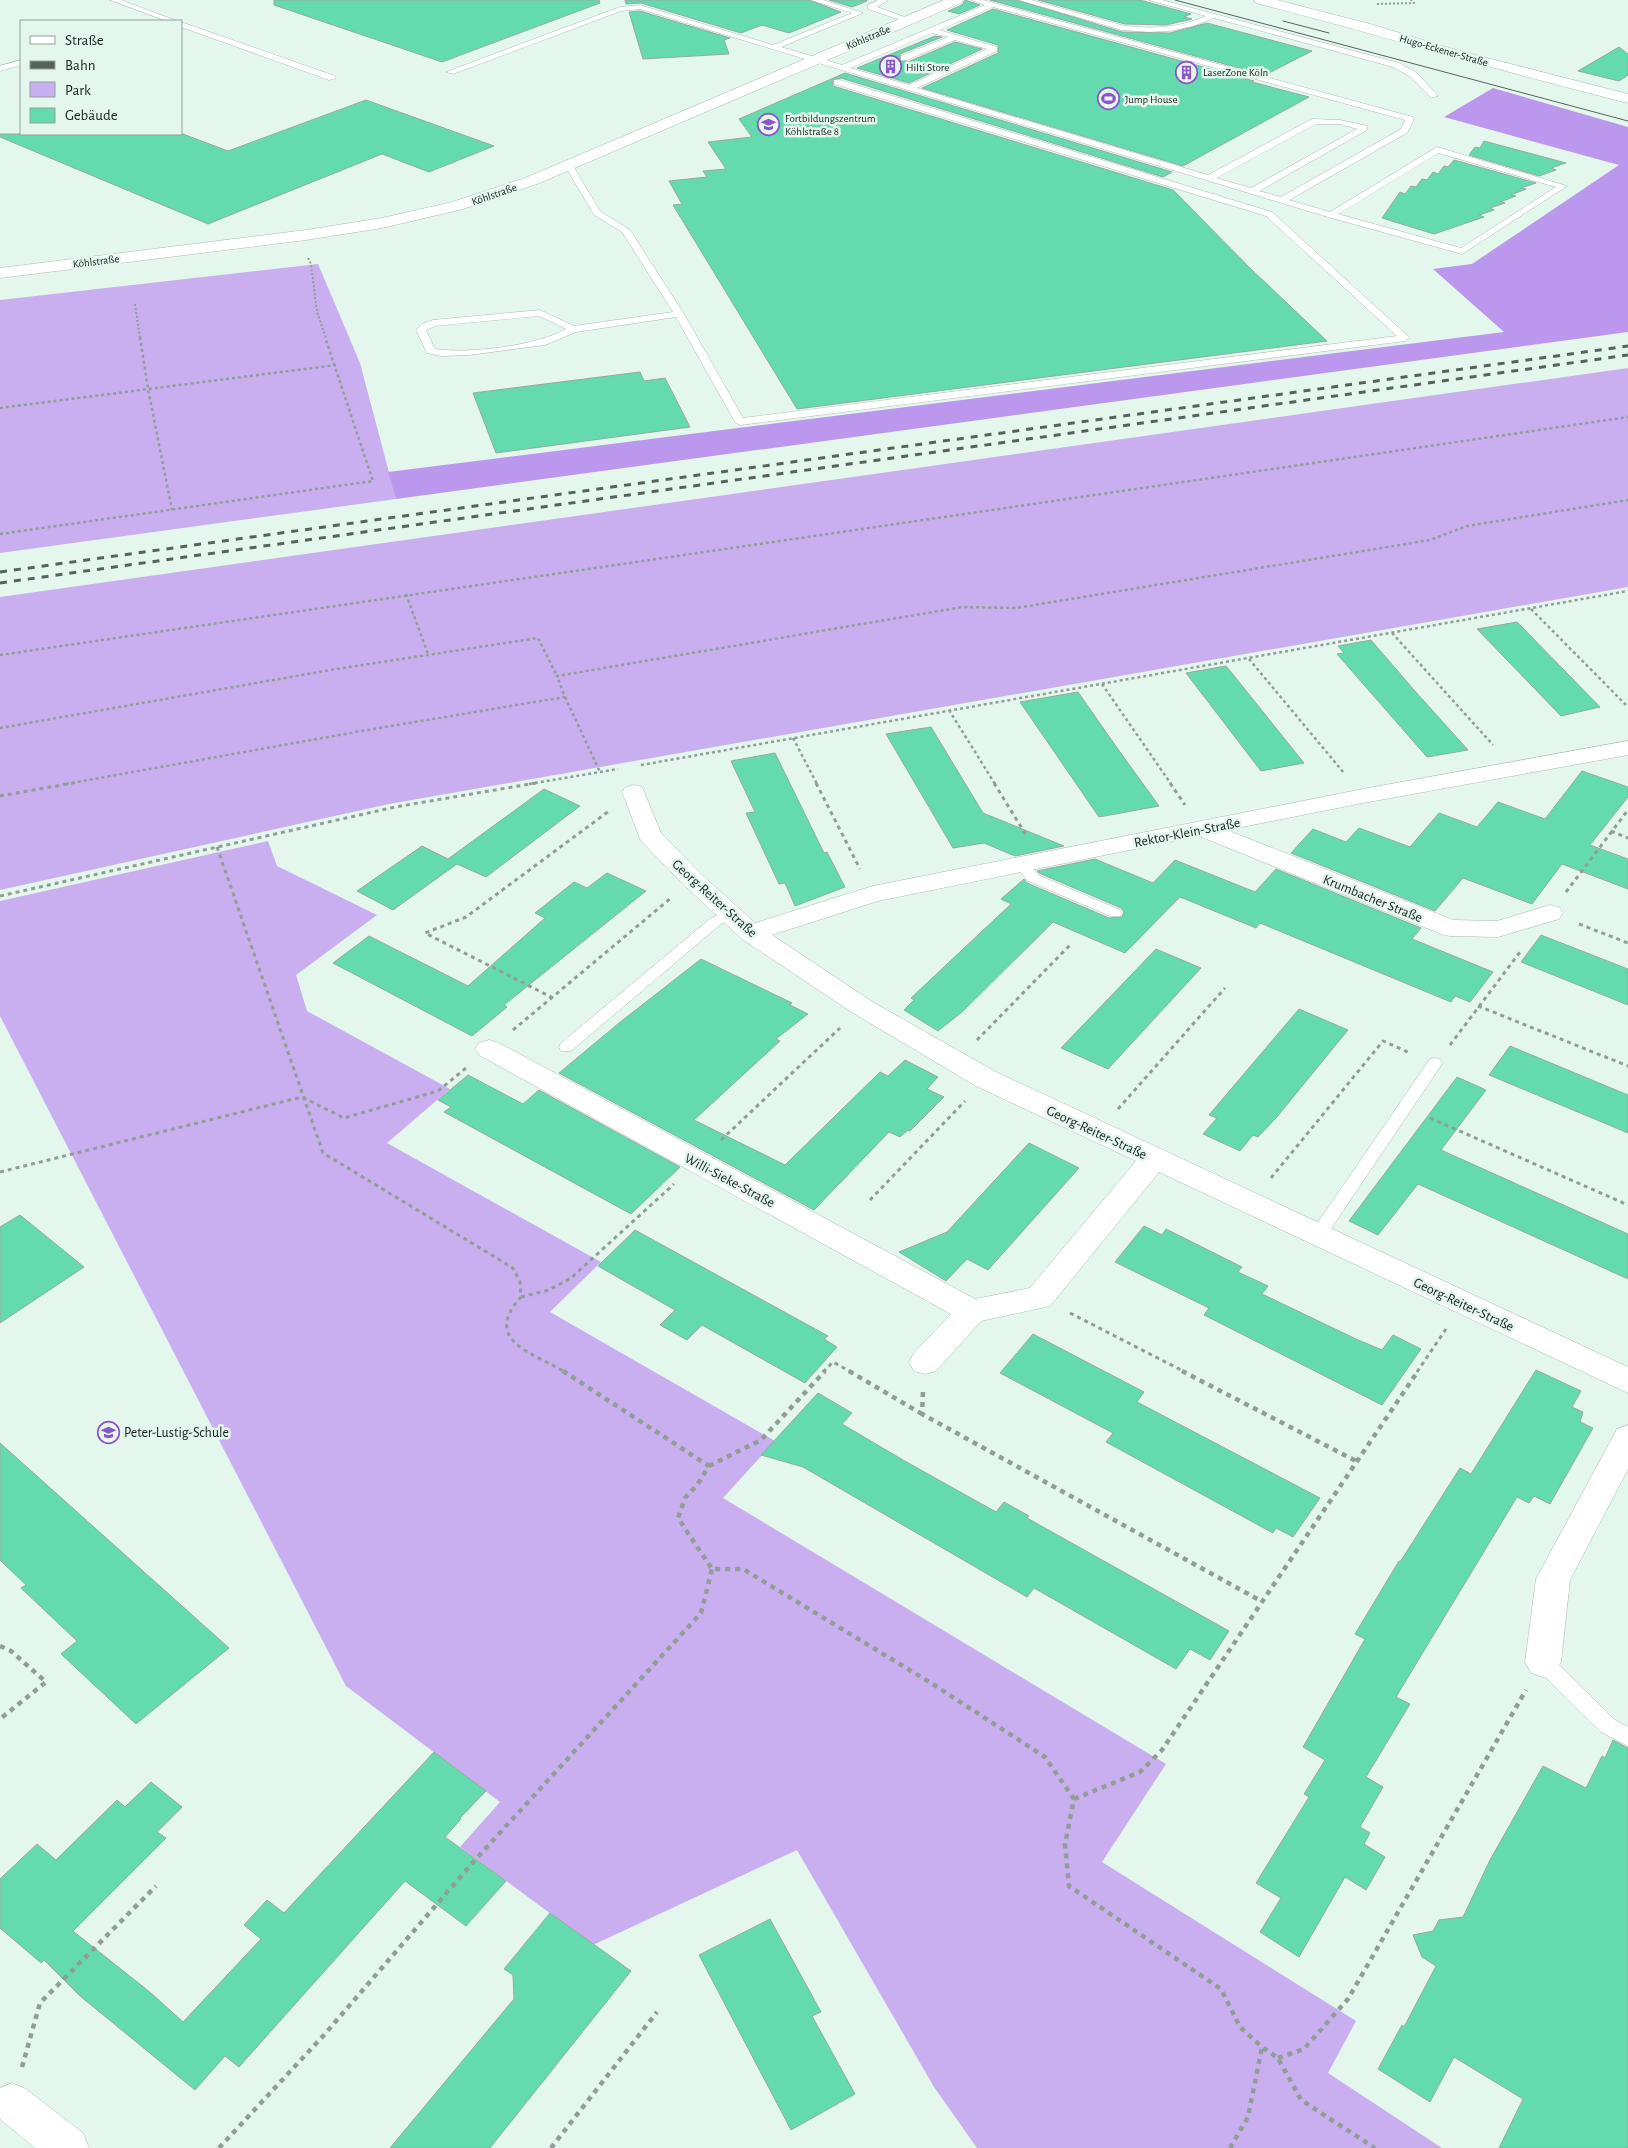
<svg xmlns="http://www.w3.org/2000/svg" width="1628" height="2148" font-family="'Alegreya Sans',sans-serif">
<rect width="100%" height="100%" fill="#e3f7ed"/>
<path fill="#caaff0" d="M318,264L360,363L396,499L0,553V300Z
M1628,368V587L389,804L0,890V597Z
M268,841L277,866L377,915L296,975L307,1011L450,1089L387,1143L601,1262L550,1312L775,1441L723,1498L1166,1764L1102,1862L1356,2021L1328,2073L1442,2148H977L934,2087L797,1850L593,1945L460,1847L500,1802L346,1686L0,1016V901Z"/>
<path fill="#bb97ed" d="M1493,88L1628,127V332L396,499L388,472L1504,332L1433,269L1472,264L1619,165L1444,117Z"/>
<path fill="#64dbae" stroke="#97a9a0" d="M274,0H599L600,3L442,62L274,5Z
M625,0H809L841,12L789,33L762,25L741,33L641,3L626,4Z
M829,0H867V1L852,7Z
M965,0L980,5L959,14L948,11L962,5Z
M990,0H1017L1122,32L1170,33L1207,23L1312,51L1265,75Z
M1038,0H1140L1191,14L1184,17L1192,19L1166,25L1125,24Z
M993,9L1254,81L1252,82L1309,97L1183,166L922,88L998,53V45L947,30Z
M640,11L730,38L724,40L729,54L643,59L629,12Z
M935,36L942,37L900,54V61L908,62L955,42L982,49L909,83L857,68Z
M1619,47L1628,54V75L1619,81L1578,71Z
M845,73L1172,172L1163,177L841,78L832,80L833,86L1173,190L1252,270L1327,341L797,409L673,205L682,204L669,181L707,177L703,171L726,169L708,142L752,137L739,119Z
M366,100L494,146L429,172L382,154L208,224L0,137V134H183L228,151Z
M1484,141L1566,163L1551,168L1556,170L1539,176L1469,155L1475,147L1480,148Z
M1454,160L1536,183L1521,188L1526,189L1511,195L1516,196L1500,202L1505,203L1490,208L1494,210L1479,215L1484,217L1434,234L1382,218L1400,192L1405,194L1411,186L1416,187L1422,179L1427,180L1433,172L1438,174L1444,166L1448,167Z
M640,372L644,381L665,378L690,427L496,453L473,393Z
M1517,622L1563,669L1600,707L1561,716L1477,629Z
M1371,640L1414,690L1468,750L1427,757L1337,654L1344,653L1338,646Z
M1226,666L1231,672L1304,763L1261,771L1186,673Z
M1078,692L1115,745L1159,806L1099,817L1020,702Z
M931,727L983,813L1064,846L1015,856L984,843L953,848L886,734Z
M775,753L824,853L827,852L845,887L795,906L785,883L779,884L746,813L755,812L731,761Z
M1582,771L1628,787V797L1590,845L1628,859V889L1562,864L1532,904L1463,878L1435,911L1291,853L1313,829L1346,842L1359,828L1410,847L1439,813L1477,827L1498,802L1545,819Z
M544,789L580,806L486,877L457,864L393,910L357,891L422,846L448,859Z
M1095,859L1153,883L1175,860L1255,892L1276,869L1421,928L1412,939L1493,972L1470,1002L1455,996L1451,1002L1260,923L1256,928L1180,897L1125,953L1053,922L962,1012L938,1031L904,1010L914,1000L911,998L1011,904L1001,899L1024,879L1027,883L1109,918L1122,917L1124,912L1121,908L1039,873L1037,871Z
M607,873L646,891L504,1005L507,1007L472,1036L333,963L369,936L468,986L545,918L535,913L574,882L587,888Z
M1541,935L1628,969V1005L1521,962Z
M1156,949L1201,968L1108,1069L1061,1048Z
M701,959L792,1003L790,1005L808,1014L776,1039L780,1041L694,1120L785,1165L880,1072L888,1076L905,1060L938,1077L927,1089L944,1097L910,1131L908,1130L900,1137L889,1132L814,1210L559,1073L619,1023Z
M1299,1009L1348,1030L1276,1118L1258,1137L1253,1135L1240,1151L1203,1134L1217,1118L1209,1115Z
M1510,1046L1628,1095V1133L1489,1075Z
M468,1075L523,1104L539,1090L680,1167L631,1214L444,1112L451,1107L438,1100Z
M1457,1077L1486,1090L1441,1150L1628,1234V1279L1418,1184L1378,1235L1349,1221Z
M1029,1143L1079,1168L988,1270L967,1259L946,1281L899,1252L947,1232Z
M20,1215L84,1267L0,1323V1227Z
M1144,1226L1162,1235L1166,1229L1242,1267L1238,1272L1268,1286L1262,1294L1356,1339L1382,1350L1393,1335L1421,1349L1382,1405L1204,1315L1209,1308L1115,1262Z
M635,1230L828,1336L824,1339L837,1347L805,1383L702,1325L687,1340L660,1325L675,1310L598,1266Z
M1033,1334L1144,1392L1137,1402L1320,1498L1293,1537L1276,1528L1273,1533L1106,1442L1113,1433L1000,1373Z
M1536,1370L1581,1391L1572,1407L1583,1412L1580,1422L1593,1428L1550,1504L1534,1496L1529,1503L1517,1497L1396,1697L1410,1704L1366,1777L1383,1787L1360,1827L1370,1833L1364,1844L1385,1857L1366,1890L1345,1877L1299,1957L1260,1932L1281,1898L1256,1883L1309,1797L1304,1794L1325,1760L1303,1747L1365,1639L1355,1634L1399,1561L1400,1562L1460,1468L1471,1474Z
M818,1393L852,1413L842,1424L903,1460L996,1512L1004,1502L1029,1516L1027,1518L1229,1631L1210,1660L1190,1649L1176,1669L1034,1588L1027,1597L803,1467L761,1455Z
M0,1443L229,1648L136,1724L61,1654L77,1641L21,1588L26,1585L0,1560Z
M1613,1740L1628,1748V2148H1499L1523,2099L1454,2057L1430,2102L1378,2069L1402,2025L1404,2027L1436,1966L1422,1957L1413,1935L1433,1931L1439,1920L1463,1917L1490,1860L1543,1766L1586,1788L1602,1756L1605,1758Z
M434,1752L486,1791L460,1818L461,1819L445,1837L506,1881L466,1926L405,1881L239,2067L225,2056L195,2090L80,1996L44,1960L41,1963L0,1928V1879L37,1844L56,1860L117,1800L125,1807L151,1782L182,1807L157,1832L166,1838L73,1931L151,1993L183,2022L261,1939L244,1925L267,1900L284,1913Z
M550,1913L631,1971L490,2148H390L514,1999L513,1975L504,1969Z
M770,1919L821,2012L812,2016L855,2094L791,2130L699,1955Z"/>
<g fill="none" stroke-linecap="round" stroke-linejoin="round">
<defs>
<path id="lane" d="M110,0H121L177,21H167Z
M811,0H823L863,13L781,47L842,65L985,5L971,0H983L1413,117L1414,119L1407,133L1289,200L1330,212L1437,147L1567,186L1462,254L1328,217L640,9L621,11L453,74L446,72L620,7L640,5L773,45L852,13ZM993,7L1405,120L1401,129L1281,197L1259,191L1367,130V126L1340,120L1312,119L1208,175L917,88L997,51V47L939,30ZM932,33L948,37L901,56V60H907L955,40L987,49L909,85L850,68ZM1316,124H1340L1357,129L1251,188L1216,178ZM1438,153L1556,187L1461,248L1338,214Z
M878,0H888L877,7L913,20L906,22L868,9V5Z
M1019,0H1031L1125,26C1154,29 1179,28 1206,16L1149,0H1162L1399,63L1417,73L1438,96L1431,98L1411,77L1393,67L1214,18L1193,26L1170,31L1149,32L1122,30Z
M181,22L335,76L336,78L329,80L181,27Z
M21,60V65L0,71V66Z
M834,80H840L1272,212L1410,338L1405,341L740,425L735,422L676,317L576,332L545,345L469,355L441,356L427,353L416,330L422,324L433,320L540,310L574,326L673,312L622,232L594,215L564,164L568,161L572,164L600,211L630,230L684,314L743,418L1397,336L1266,216L834,84ZM539,316L566,329C536,346 469,354 435,349L426,330L435,326Z
M1021,860L1026,861L1038,875L1120,910L1122,913L1120,916H1110L1028,881L1014,864Z
M731,910L736,911L738,914L736,917L721,924L571,1051H561L559,1047L561,1043L711,918Z
M1435,1058L1440,1059L1442,1063L1440,1067L1324,1239L1318,1241L1312,1239L1310,1235L1312,1231L1430,1059Z
M1543,1654L1550,1656L1615,1720L1628,1727V1746L1601,1732L1536,1668L1533,1662L1536,1656Z"/>
<path id="street" d="M944,0H963L961,3L537,184L463,209L382,228L306,240L0,278V268L306,230L382,218L452,202L525,178Z
M1628,741V755L1363,803L1227,830L1453,920L1497,921L1550,905L1559,907L1563,913L1559,919L1498,937L1450,936L1441,934L1199,836L878,901L772,935L871,1001L996,1072L1628,1367V1393L1159,1172L1050,1306L981,1321L936,1371L925,1374L914,1371L909,1362L914,1353L951,1314L479,1055L475,1049L479,1043L489,1040L499,1043L975,1299L1030,1288L1136,1161L976,1086L853,1013L742,939L684,885L641,841L622,792L626,787L634,785L642,787L661,833L702,875L755,923L873,886L1363,789Z
M1628,1425V1469L1570,1580L1561,1662L1555,1673L1543,1677L1531,1673L1525,1662L1536,1579L1617,1429Z
M12,2083L26,2089L83,2133L89,2148H35L0,2119V2088Z"/>
<path id="secondary" d="M1254,0H1277L1370,24L1456,50L1628,94V103C1503,72 1380,35 1256,3Z"/>
</defs>
<use href="#lane" stroke="#aabdb4" stroke-width="1"/>
<use href="#street" stroke="#aabdb4" stroke-width="1"/>
<use href="#secondary" stroke="#aabdb4" stroke-width="1"/>
<path stroke="#909e97" stroke-width="2" stroke-dasharray="2 2" stroke-linecap="butt" d="M1377,4L1414,3L1411,0
M308,258L311,264L317,312L326,338
M135,304L140,338"/>
<path stroke="#909e97" stroke-width="2.5" stroke-dasharray="3 3" stroke-linecap="butt" d="M140,337L148,389L172,510
M0,408L336,365
M0,534L373,481L325,337
M406,594L428,654
M1531,609L1628,707
M1392,633L1493,745
M0,655L1628,417
M1249,659L1344,773
M1102,684L1171,784
M565,697L600,772
M949,710L995,784
M0,728L336,669L538,638L557,676
M793,738L817,784
M641,765L1628,591
M66,784L367,730L565,697L557,676L962,607L1016,608L1430,540L1467,526L1628,500
M529,784L618,769"/>
<path stroke="#909e97" stroke-width="3" stroke-dasharray="4 4" stroke-linecap="butt" d="M816,783L860,869
M994,783L1026,835
M1170,783L1185,805
M0,796L73,783
M1611,831L1628,838
M217,847L323,1153L513,1268L520,1282L521,1297C481,1341 534,1353 565,1372
M1566,892L1628,810
M0,896L395,807L536,783
M1579,924L1628,943
M553,998L425,933L466,917L609,811
M1478,1006L1628,1066
M513,1030L671,898
M977,1040L1071,944
M1450,1045L1520,952
M1118,1109L1225,988
M1430,1118L1628,1205
M721,1140L840,1028
M0,1172L302,1097L344,1118L438,1091L466,1068
M1271,1178L1383,1041L1410,1053
M870,1200L965,1101
M521,1297L549,1290L571,1278L674,1184
M1070,1313L1185,1372
M823,1372L833,1362L851,1372
M1417,1372L1446,1329"/>
<path stroke="#909e97" stroke-width="4.5" stroke-dasharray="5 5" stroke-linecap="butt" d="M563,1371L709,1466L697,1485L685,1498L678,1518L712,1569H743L931,1683L1045,1757L1074,1799L1065,1844L1069,1886L1221,1989L1240,2027L1262,2047L1278,2058L1301,2100L1375,2148
M849,1371L922,1414
M1182,1371L1356,1461
M923,1392L922,1414L1261,1601
M709,1466L761,1440L825,1371
M0,1646L11,1651L46,1682L0,1719
M1074,1799L1140,1772L1162,1750L1418,1371
M1278,2058L1304,2049L1348,1999L1526,1690
M22,2067L40,2003L156,1886
M219,2148L324,2035L475,1860L701,1613L712,1569
M551,2148L657,2012
M1230,2148L1248,2117L1262,2047"/>
<use href="#lane" fill="#fff" fill-rule="evenodd"/>
<use href="#street" fill="#fff" fill-rule="evenodd"/>
<use href="#secondary" fill="#fff" fill-rule="evenodd"/>
<path stroke="#57625c" stroke-width="1" d="M1175,0L1628,121
M1283,21L1329,33"/>
<path stroke="#57625c" stroke-width="3" stroke-dasharray="7 7" stroke-linecap="butt" d="M0,572L1628,346
M0,583L1628,355"/>
</g>
<defs>
<symbol id="building-ring" viewBox="-11 -11 22 22"><circle r="9.5" fill="#e3f7ed" stroke="#8d54cb" stroke-width="1.5"/><path d="M-4-6H4V6H1V3H-1V6H-4ZM-2.5-4.3h1.7v1.8h-1.7ZM.8-4.3h1.7v1.8H.8ZM-2.5-1h1.7V.8h-1.7ZM.8-1h1.7V.8H.8Z" fill="#8d54cb"/></symbol>
<symbol id="stadium-ring" viewBox="-11 -11 22 22"><circle r="9.5" fill="#e3f7ed" stroke="#8d54cb" stroke-width="1.5"/><path d="M0-5a6.5 5 0 1 0 0 10a6.5 5 0 1 0 0-10ZM-3.5-1.8h7v3.6h-7Z" fill="#8d54cb"/></symbol>
<symbol id="school-ring" viewBox="-11 -11 22 22"><circle r="9.5" fill="#e3f7ed" stroke="#8d54cb" stroke-width="1.5"/><path d="M0-5L7-2L0 1L-7-2ZM-4 1L0 2.5L4 1V4Q0 6-4 4Z" fill="#8d54cb"/></symbol>
</defs>
<g fill-rule="evenodd">
<use href="#building-ring" x="878" y="54" width="25" height="25"/>
<use href="#building-ring" x="1174" y="60" width="25" height="25"/>
<use href="#stadium-ring" x="1096" y="86" width="25" height="25"/>
<use href="#school-ring" x="756" y="112" width="25" height="25"/>
<use href="#school-ring" x="96" y="1420" width="25" height="25"/>
</g>
<g text-anchor="middle" stroke-width="5" stroke-linejoin="round" paint-order="stroke">
<g font-size="11" fill="#19201d" stroke="#e3f7ed">
<text transform="translate(868 37) rotate(-23)" y="4">Köhlstraße</text>
<text transform="translate(1444 50) rotate(16)" y="4">Hugo-Eckener-Straße</text>
<text transform="translate(494 194) rotate(-19)" y="4">Köhlstraße</text>
<text transform="translate(96 261) rotate(-7)" y="4">Köhlstraße</text>
</g>
<g font-size="11" fill="#19201d" stroke="#e3f7ed" text-anchor="start">
<text x="906" y="71">Hilti Store</text>
<text x="1203" y="76">LaserZone Köln</text>
<text x="1125" y="103">Jump House</text>
<text x="785" y="122">Fortbildungszentrum<tspan x="785" dy="13">Köhlstraße 8</tspan></text>
</g>
<g font-size="14" fill="#19201d" stroke="#e3f7ed">
<text transform="translate(1187 832) rotate(-11)" y="5">Rektor-Klein-Straße</text>
<text transform="translate(715 898) rotate(42)" y="5">Georg-Reiter-Straße</text>
<text transform="translate(1373 898) rotate(22)" y="5">Krumbacher Straße</text>
<text transform="translate(1097 1132) rotate(25)" y="5">Georg-Reiter-Straße</text>
<text transform="translate(730 1180) rotate(28)" y="5">Willi-Sieke-Straße</text>
<text transform="translate(1464 1304) rotate(25)" y="5">Georg-Reiter-Straße</text>
</g>
<g font-size="14" fill="#19201d" stroke="#e3f7ed" text-anchor="start">
<text x="124" y="1437">Peter-Lustig-Schule</text>
</g>
</g>
<rect x="20" y="20" width="162" height="115" fill="#e3f7ed" stroke="#92a19a"/>
<rect x="30" y="36" width="25" height="8" fill="#ffffff" stroke="#92a19a"/>
<text x="65" y="45" font-size="15" fill="#19201d">Straße</text>
<rect x="30" y="61" width="25" height="8" fill="#57625c" stroke="#92a19a"/>
<text x="65" y="70" font-size="15" fill="#19201d">Bahn</text>
<rect x="30" y="82" width="25" height="15" fill="#caaff0" stroke="#92a19a"/>
<text x="65" y="95" font-size="15" fill="#19201d">Park</text>
<rect x="30" y="108" width="25" height="15" fill="#64dbae" stroke="#92a19a"/>
<text x="65" y="120" font-size="15" fill="#19201d">Gebäude</text>
</svg>
